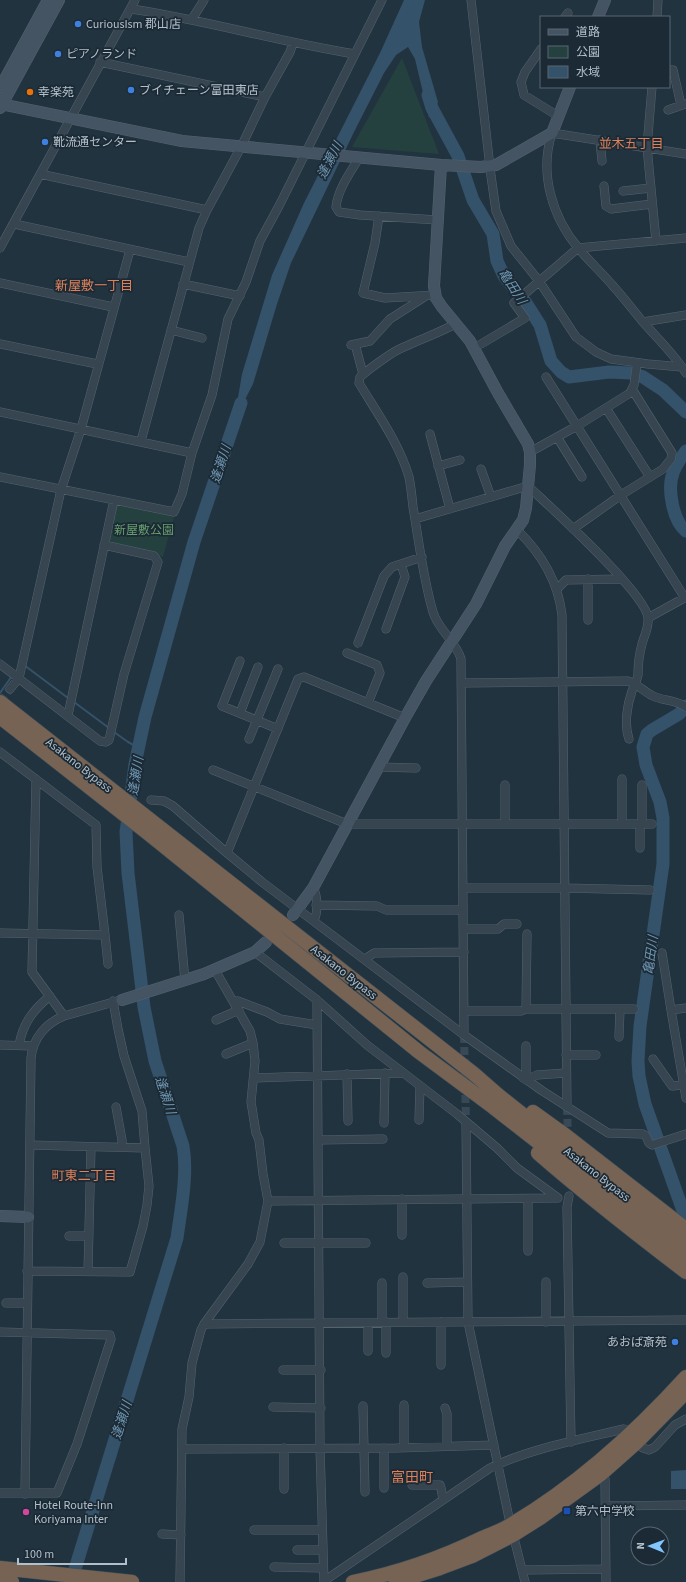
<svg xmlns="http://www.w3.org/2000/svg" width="686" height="1582" font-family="'Source Sans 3','Noto Sans JP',sans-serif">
<rect width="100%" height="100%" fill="#223340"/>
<path fill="#244140" d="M402,58L439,154L352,147Z
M115,502L175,513L163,557L106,543Z"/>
<path fill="#345269" d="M404,0H425L419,22L422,47L438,102L429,118L415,59L408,47L396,55L384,73L354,132L291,263L277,304L253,384L234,421L242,374L272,275L304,203L380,53Z
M686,1470V1489H671V1471Z"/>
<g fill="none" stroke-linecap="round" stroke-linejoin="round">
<path stroke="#345269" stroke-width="2" d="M24,665L68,698
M0,693L12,676
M74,702L109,728
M114,732L128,742L139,748"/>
<path stroke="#345269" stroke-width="13" d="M428,95L432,108L458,156L473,200L493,234L497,261L504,276L526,303L540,325L551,361L561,372L569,377L609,372L631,373L643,377L663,390L686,412
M686,451C681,458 676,464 673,473C667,489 673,521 686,531
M686,706L679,714L652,730L647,734L643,747L646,765L660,802L663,818V864L640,1026L638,1061L639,1076L645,1104L686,1219
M71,1582L177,1238C181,1209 188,1174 183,1146L155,1061L144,1007L128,873L126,832L135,764L145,717L194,542L241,403"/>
<path stroke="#384855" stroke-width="8" stroke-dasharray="8 4" stroke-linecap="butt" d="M0,702L10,689
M464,1035L466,1122
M567,1107L568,1139"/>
<defs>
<path id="street" d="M471,0L491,176L496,211L511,246L539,281L576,337L596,352L611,359L648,364L682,367
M131,9C206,20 279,42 355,54
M565,17L568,13
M657,17L658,0
M192,19L204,0
M541,49L525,72L521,82L524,95L558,116
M100,62L265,97
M669,70H673L681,105
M652,87L647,147L656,241
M668,110L685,104
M600,140L602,161
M686,154L552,133C539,173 552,217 579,249C590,262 603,274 614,287C624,298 633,310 643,322C658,339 674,354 686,373
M359,158C350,173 338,189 336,207L339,212L360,215L437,220
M40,174L207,210
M604,186L606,206L611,209L652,204
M623,191L651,188
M379,216L375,243L363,293L385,298L436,295
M14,223L19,225L189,262
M0,248L135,0
M0,283L113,307
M183,284L240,296
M643,322L686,315
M455,324C439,333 421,339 404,347C393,351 369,369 360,377L359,383C377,413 399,443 409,477C411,487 412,497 413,507C419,542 423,578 433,612C438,630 456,641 461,659L464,1035
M171,330L202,338
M0,344L97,364
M355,344L363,374
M481,344L525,318L514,303L578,248L686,238
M351,345L370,341L390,319L426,296
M546,377L685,598
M606,408L650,477
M0,412L192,453
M430,434L450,509
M557,437L582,477
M141,441L199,228L207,210L241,147L265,97L290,52L293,43
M530,452L577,426L630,393L634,385L637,363
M438,466L460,460
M481,469L491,497
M0,477L174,512L182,494L192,453L212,395L228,319L246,282L260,241L279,206L382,0
M415,519L528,486C550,507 646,593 648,618C649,628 644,636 642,644C639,655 638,664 638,675C637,681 634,685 632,691C627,705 624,725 629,739
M573,529L621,495L663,469L671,459L672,453L632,389
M517,530C541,553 558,581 562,615L567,1107
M588,579V620
M557,589L566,580L621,579
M648,618L686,597
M386,629L405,577L401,564
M358,643L384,576L392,567L422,557
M347,653L377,665L380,673L368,703
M240,661L222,706L278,729
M0,664L100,741L106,742L109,740L124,674L158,562L154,556L104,545
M461,683L628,681C638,684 644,692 653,696C664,701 676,700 686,707
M10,689L19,678L61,490L81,429L130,250
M240,713L258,667
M68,715L114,500
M249,739L278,669
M0,752L96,825L97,867L105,935L0,933
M378,767L416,768
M213,770L347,824H652
M505,785V824
M151,800L164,801L173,806L227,853L262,882L464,1035L541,1090L608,1133L643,1134L646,1136L649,1143L652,1145L686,1134
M622,824V779
M642,824V785
M640,848V824
M227,853L298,679L304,677L405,718
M313,888C318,895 318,913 314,920
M463,888H565L650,890
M316,905L377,906L386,910H463
M179,915L185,981
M464,929H498L504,924H517
M105,935L108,964
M662,953L671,1010
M365,959L374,953L464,952
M215,970L250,1031L253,1043L255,1061L251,1102L256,1133L259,1140L263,1174L268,1201L558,1198L517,1168L497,1148L457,1114L367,1045L317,1000L255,952
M317,1000L320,1448L324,1582
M113,1001L118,1029L124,1056L142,1111L145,1148
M233,1001H238L267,1012L280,1019L317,1025
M686,1008L671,1010L686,1098
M526,1009L527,934
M464,1011H521L526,1009H634
M64,1016L117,1001
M216,1020L239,1010
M619,1037L620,1009
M0,1045L33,1046
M19,1045C23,1023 33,1010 50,996
M226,1054L253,1043
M566,1055H596
M653,1059L672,1086L683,1085
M347,1074L348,1121
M254,1078L402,1073
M523,1078L526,1073V1046
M526,1080L537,1075L566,1073
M116,1107L122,1140V1147
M419,1120L420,1086
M466,1122L468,1322L509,1518L525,1582
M384,1123L385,1073
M318,1140L383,1139
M569,1196L567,1207L571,1442
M528,1199V1251
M402,1235V1199
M69,1236H89
M284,1243H366
M27,1271L130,1272L143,1226L147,1205L149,1186L145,1148L30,1145
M88,1271L91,1147
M403,1277V1322
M546,1282V1322
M382,1283V1322
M427,1283L467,1282
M6,1303H27
M441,1322V1365
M204,1324L248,1264L260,1242L268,1201
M0,1332L110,1335L111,1339L77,1444L57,1493H0
M368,1351V1323
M386,1353V1322
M283,1370H321
M363,1406L365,1492
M273,1407L321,1408
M445,1408L447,1414V1446
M636,1443L643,1448L649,1450L655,1447L675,1425L686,1419
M404,1447V1405
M284,1448V1489
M182,1449L396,1448L494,1445
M601,1474L605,1479L606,1582
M412,1485H440L441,1488L443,1500
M384,1488V1448
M25,1494L31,1058C33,1038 46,1023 64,1016L32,972L36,779
M605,1506L686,1505
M254,1530H322
M162,1534L181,1535
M297,1550H323
M274,1567L323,1568
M523,1570L606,1569
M324,1581L490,1468C529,1449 581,1439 624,1429L632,1431
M180,1582L182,1429L189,1397L192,1363L201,1330L204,1324L686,1320"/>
<path id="secondary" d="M598,17L605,0
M0,88L48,0
M0,104L182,141L441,165L481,167L496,165L552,133L570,87
M0,108L59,0
M293,915L313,888L405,718L426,681L476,604L505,546L523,520L526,508L530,465V452L528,444L498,393L470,341L442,307L436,298L434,286L441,165
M122,1000L204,974L255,952L266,942
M0,1216L28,1217"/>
<path id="highway" d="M0,702L474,1074L498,1095L686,1244
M0,717L149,834L419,1052L493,1107L686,1258
M533,1112L565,1135L686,1229
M538,1153C586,1195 635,1233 686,1272
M0,1568L132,1582
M0,1581L12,1582
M353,1582C398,1573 441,1558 482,1538C492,1534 503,1530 512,1524C576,1486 636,1432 686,1377
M396,1582L440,1568L472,1556L513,1535L540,1518L601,1474L636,1443L686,1392"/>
</defs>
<use href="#street" stroke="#54636e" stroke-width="9"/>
<use href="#secondary" stroke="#54636e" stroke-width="12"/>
<use href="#highway" stroke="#41505b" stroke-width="15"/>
<use href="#street" stroke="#364550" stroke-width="8"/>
<use href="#secondary" stroke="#445463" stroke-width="11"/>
<use href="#highway" stroke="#776353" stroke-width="14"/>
</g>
<g fill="#3f7fe0" stroke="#1b2a35" stroke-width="1.5">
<circle cx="78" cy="24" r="4"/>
<circle cx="58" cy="54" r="4"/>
<circle cx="131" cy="90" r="4"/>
<circle cx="45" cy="142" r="4"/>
<circle cx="675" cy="1342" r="4"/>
</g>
<circle fill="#e8710a" stroke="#1b2a35" stroke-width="1.5" cx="30" cy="92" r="4"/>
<rect fill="#1a4fb4" stroke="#1b2a35" stroke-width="1.5" x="563" y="1507" width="8" height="8" rx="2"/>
<circle fill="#d1479c" stroke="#1b2a35" stroke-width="1.5" cx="26" cy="1512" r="4"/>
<g text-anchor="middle" stroke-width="3.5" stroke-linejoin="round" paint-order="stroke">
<g font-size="12" fill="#b3c0cb" stroke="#1b2a35" text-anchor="start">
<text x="86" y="28">CuriousIsm 郡山店</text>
<text x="66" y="58">ピアノランド</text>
<text x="139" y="94">ブイチェーン富田東店</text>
<text x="38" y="96">幸楽苑</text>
<text x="53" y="146">靴流通センター</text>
<text x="667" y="1346" text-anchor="end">あおば斎苑</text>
<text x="34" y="1509">Hotel Route-Inn<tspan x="34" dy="14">Koriyama Inter</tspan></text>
<text x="575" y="1515">第六中学校</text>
</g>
<g font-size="12" fill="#679e6c" stroke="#1b2a35">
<text x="144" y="534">新屋敷公園</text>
</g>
<g font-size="12" fill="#b3c0cb" stroke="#1b2a35">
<text transform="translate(79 765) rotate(38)" y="4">Asakano Bypass</text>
<text transform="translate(344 972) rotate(38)" y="4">Asakano Bypass</text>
<text transform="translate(597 1174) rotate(38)" y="4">Asakano Bypass</text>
</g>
<g font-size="13" fill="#de805a" stroke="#1b2a35">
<text x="631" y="148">並木五丁目</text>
<text x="94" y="290">新屋敷一丁目</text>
<text x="84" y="1180">町東二丁目</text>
</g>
<g font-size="13" font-style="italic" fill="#7096b1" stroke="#1b2a35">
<text transform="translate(329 160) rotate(-63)" y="5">逢瀬川</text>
<text transform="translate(513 286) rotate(57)" y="5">亀田川</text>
<text transform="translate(220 464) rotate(-72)" y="5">逢瀬川</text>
<text transform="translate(135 776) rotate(-81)" y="5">逢瀬川</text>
<text transform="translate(650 955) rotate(-82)" y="5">亀田川</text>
<text transform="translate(166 1095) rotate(72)" y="5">逢瀬川</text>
<text transform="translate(121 1420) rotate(-73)" y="5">逢瀬川</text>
</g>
<g font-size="14" fill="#de805a" stroke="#1b2a35">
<text x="412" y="1482">富田町</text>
</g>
</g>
<rect x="540" y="16" width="130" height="72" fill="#1b2a35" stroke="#586671"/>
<rect x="548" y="29" width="20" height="6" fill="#445463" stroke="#586671"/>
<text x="576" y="36" font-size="12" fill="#b3c0cb">道路</text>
<rect x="548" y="46" width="20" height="12" fill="#244140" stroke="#586671"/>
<text x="576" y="56" font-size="12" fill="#b3c0cb">公園</text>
<rect x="548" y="66" width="20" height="12" fill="#345269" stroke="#586671"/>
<text x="576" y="76" font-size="12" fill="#b3c0cb">水域</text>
<g transform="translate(650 1546) rotate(271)"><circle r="19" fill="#1b2a35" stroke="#586671"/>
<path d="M0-3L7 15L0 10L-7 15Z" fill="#83c6ff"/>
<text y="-6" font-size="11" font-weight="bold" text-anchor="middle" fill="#b3c0cb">N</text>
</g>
<path d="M18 1558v6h108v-6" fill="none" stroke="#b3c0cb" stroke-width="2"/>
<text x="24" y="1558" font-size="12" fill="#b3c0cb" stroke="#1b2a35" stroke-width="3" paint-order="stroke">100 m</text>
</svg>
